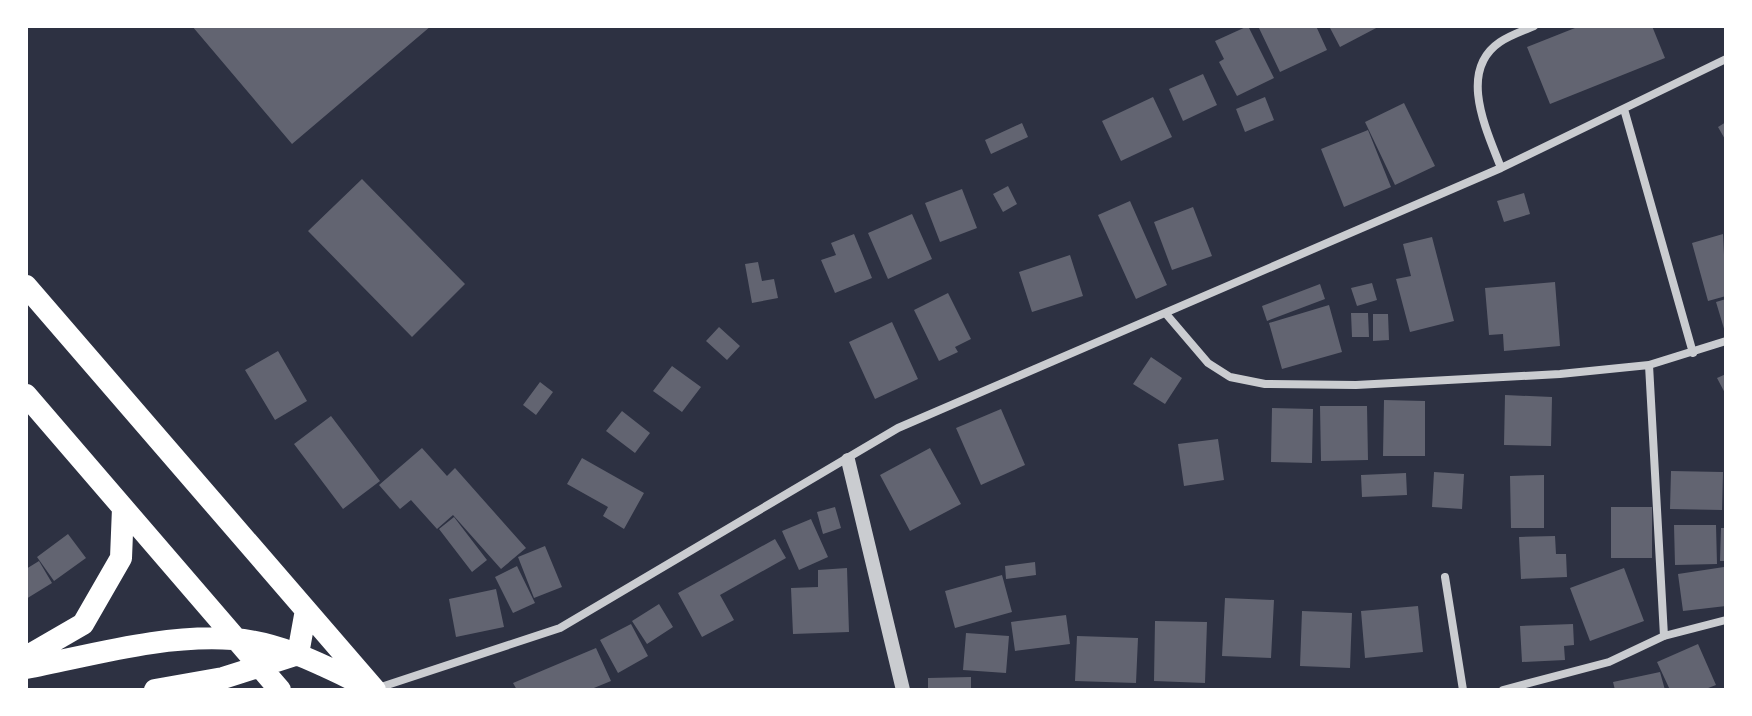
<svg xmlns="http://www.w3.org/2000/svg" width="1752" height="716" font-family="Ubuntu,sans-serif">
<rect width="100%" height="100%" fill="#2d3142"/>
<path fill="#626471" d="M192,26H431L292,144Z
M1248,26L1274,78L1237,96L1219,62L1224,59L1215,41Z
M1258,26H1316L1327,50L1280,72Z
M1329,26H1380L1340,47Z
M1580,26H1652L1665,58L1550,104L1527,47Z
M1203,74L1217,105L1183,121L1169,89Z
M1153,97L1172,137L1121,161L1102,121Z
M1265,97L1274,120L1245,132L1236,109Z
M1404,103L1435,166L1395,185L1365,122Z
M1726,122V141L1718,127Z
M1022,123L1028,137L991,154L985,140Z
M1368,130L1391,187L1344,207L1321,149Z
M362,179L465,284L412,337L308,231Z
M1008,186L1017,204L1003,212L993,194Z
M962,189L977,228L940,242L925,203Z
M1524,193L1530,214L1504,222L1497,201Z
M1130,201L1167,285L1136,299L1098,215Z
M1193,207L1212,256L1172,270L1154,222Z
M912,214L932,259L888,279L868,233Z
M854,234L872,278L835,293L821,260L836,255L831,243Z
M1723,234L1726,296L1708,301L1692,243Z
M1432,237L1454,321L1410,332L1396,279L1411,276L1403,244Z
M1070,255L1083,296L1032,312L1019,272Z
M758,262L762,281L774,279L778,298L752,303L745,264Z
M1555,282L1560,346L1504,351L1503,334L1489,335L1485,288Z
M1372,283L1377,300L1357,306L1351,288Z
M1320,284L1325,299L1267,321L1262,306Z
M948,293L971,339L955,347L958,352L939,361L914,310Z
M1726,299V331L1725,332L1716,302Z
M1329,305L1342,352L1282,369L1269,323Z
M1351,313H1368L1369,337H1352Z
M1373,314H1388L1389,340L1373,341Z
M892,322L918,379L875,399L849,342Z
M719,327L740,346L727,360L706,341Z
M278,351L307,401L275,420L245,370Z
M1151,357L1182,378L1165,404L1133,384Z
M672,366L701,387L682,412L653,391Z
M1726,374V395L1717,378Z
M540,382L553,392L536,415L523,405Z
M1505,395L1552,397L1551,446L1504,445Z
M1384,400L1425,401V456H1383Z
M1320,406H1367L1368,460L1321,461Z
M1272,408L1313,409L1312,463L1271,462Z
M1001,409L1025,465L981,485L956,428Z
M622,411L650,433L635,453L606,431Z
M331,416L380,481L343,509L294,444Z
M1218,439L1224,480L1184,486L1178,444Z
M422,448L447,476L455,468L526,548L501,569L453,515L437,529L411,500L400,509L379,485Z
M930,448L961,504L910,531L880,475Z
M582,458L644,493L624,529L603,516L608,507L567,484Z
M1671,471L1723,472L1722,510L1670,509Z
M1434,472L1464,474L1462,509L1432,507Z
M1406,473L1407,495L1362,497L1361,475Z
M1544,475V528H1511L1510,476Z
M835,507L841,528L823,534L817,512Z
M1611,507H1652V558H1611Z
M454,517L487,560L472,572L439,529Z
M811,519L828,557L799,570L782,531Z
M1674,525H1716L1717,564L1675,565Z
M1721,528H1726V561H1720Z
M68,534L86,558L54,581L37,557Z
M1555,536L1556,554H1566L1567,577L1521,579L1519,537Z
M775,539L786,558L720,595L734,620L702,637L678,593Z
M545,546L562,587L534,598L518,557Z
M39,561L52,583L26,599V569Z
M1035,562L1036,575L1006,579L1005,566Z
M517,566L535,603L513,613L495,577Z
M1724,567L1726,606L1683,611L1678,574Z
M847,568L849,632L793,634L791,588L818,587V570Z
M1624,568L1644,621L1590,641L1570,588Z
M1002,575L1012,612L955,628L945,591Z
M496,589L504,627L456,637L449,599Z
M1225,598L1274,600L1271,658L1222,656Z
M659,604L673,627L647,644L632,621Z
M1418,606L1423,652L1365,658L1361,611Z
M1302,611L1352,613L1350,668L1300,666Z
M1066,615L1070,644L1015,651L1011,622Z
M1155,621L1207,622L1205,683L1154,681Z
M631,624L648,656L618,673L600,640Z
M1573,624L1574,645L1564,646L1565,660L1522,662L1520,626Z
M966,633L1009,636L1006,673L963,670Z
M1077,636L1138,638L1136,683L1075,681Z
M1698,644L1716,685L1703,690H1670L1657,662Z
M596,648L611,681L589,690H517L513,683Z
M1660,672L1665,690H1615L1613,682Z
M971,677V690H928V678Z"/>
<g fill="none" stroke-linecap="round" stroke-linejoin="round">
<path stroke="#caccd0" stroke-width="8" d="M1624,109L1693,353
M1501,168C1487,131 1457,71 1500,42C1510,35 1523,31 1534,26
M1167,315L1208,363L1230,377L1265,384L1356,385L1560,374L1649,365L1726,341
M1649,365L1664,636
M1445,577L1463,690
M378,688L560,628L898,428L1501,168L1726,59
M1503,690L1609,662L1664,636L1726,620"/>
<path stroke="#caccd0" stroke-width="14" d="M848,460L903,690"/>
<path stroke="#fff" stroke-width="22" d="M26,286L375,690
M26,395L280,690
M26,657L83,624L121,558L123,508
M26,668C93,655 164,634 233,639C280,642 324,666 366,686
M155,690L223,678L298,654L306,610"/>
</g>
<rect width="1752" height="716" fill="none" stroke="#ffffff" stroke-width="56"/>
</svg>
